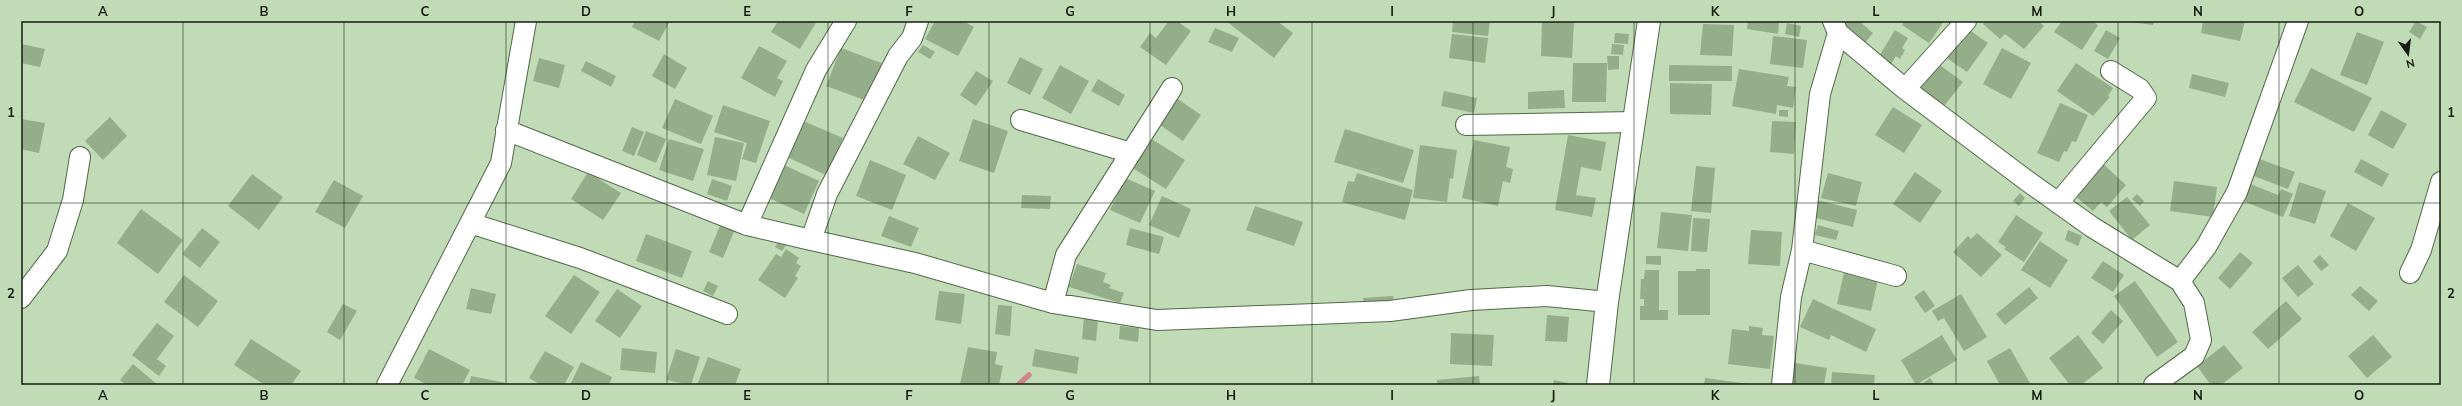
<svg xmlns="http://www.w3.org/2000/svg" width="2462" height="406" font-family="Mulish,sans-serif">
<rect width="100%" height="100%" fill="#c0dbb5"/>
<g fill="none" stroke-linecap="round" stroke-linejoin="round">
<path stroke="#d0868a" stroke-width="5.5" d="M1018,385L1029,375"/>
</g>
<path fill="#95ae8a" d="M635,21H670L659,41L632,27Z
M778,21H817L800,49L771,32Z
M935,21H963L974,27L958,56L925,39Z
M1169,21H1177L1191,31L1166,65L1140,47L1150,33L1156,38Z
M1226,21H1277L1293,33L1274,58Z
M1453,21H1490L1488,36L1452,32Z
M1542,21H1574L1572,58L1541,56Z
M1748,21L1779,22L1778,34L1747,29Z
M1838,21H1859L1873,33L1865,43Z
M1905,21H1944L1929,43L1902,25Z
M1985,21H2038L2044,26L2024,49L2005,34L2000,39L1983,24Z
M2062,21H2092L2098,25L2082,50L2054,32Z
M2124,21H2154L2153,25Z
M2203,21H2245L2240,41L2201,33Z
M2416,21L2427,27L2420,39L2409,32Z
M1787,23L1801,26L1799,37L1785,34Z
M1703,24L1734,25L1732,56L1700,55Z
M1965,27L1988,43L1967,72L1944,56Z
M1215,28L1239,38L1232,52L1208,42Z
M1895,30L1908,38L1902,48L1905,50L1900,59L1896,56L1890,66L1878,58Z
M2106,30L2120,38L2108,59L2094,51Z
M2357,32L2384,42L2367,85L2340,75Z
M1615,33L1629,34L1628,44L1614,43Z
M1452,34L1488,38L1485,63L1449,58Z
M1773,36L1807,40L1803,68L1770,64Z
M21,44L45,49L40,67L21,63Z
M1612,44L1624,45L1623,55L1611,54Z
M923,45L935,52L930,59L918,52Z
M759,46L787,61L777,78L783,81L775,97L741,78Z
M841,48L884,64L870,102L826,86Z
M2002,48L2031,63L2011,99L1983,84Z
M664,54L687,68L675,89L652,76Z
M1607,56H1619V69L1608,70Z
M1020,57L1043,69L1030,95L1007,83Z
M539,58L565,65L559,88L533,81Z
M586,61L616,76L611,87L581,71Z
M1573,63H1607L1606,102H1572Z
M1937,63L1963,82L1944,106L1919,88Z
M2076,63L2113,88L2108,96L2110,97L2093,116L2057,91Z
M1060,65L1089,81L1071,114L1042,98Z
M1669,65L1732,66V81H1669Z
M2311,68L2372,98L2354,132L2294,102Z
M1739,69L1789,77L1787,86L1796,87L1793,108L1777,105L1776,114L1732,106Z
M976,71L993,81L976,106L960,95Z
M2192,74L2229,83L2225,97L2189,88Z
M1098,79L1125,95L1119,106L1091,91Z
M1670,83L1712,84L1711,115L1670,114Z
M1564,90L1565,108L1528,109V92Z
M1444,91L1477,98L1474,113L1441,106Z
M675,99L713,116L701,144L662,128Z
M1178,99L1201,115L1183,141L1160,125Z
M2060,103L2088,115L2076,142L2072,141L2067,152L2064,151L2059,162L2037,153Z
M723,105L770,121L756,163L742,159L747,143L714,132Z
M1893,107L1922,125L1904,153L1875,135Z
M1779,110H1788V117L1779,116Z
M2381,110L2407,124L2393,149L2368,135Z
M110,117L127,136L103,160L85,141Z
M21,119L45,123L39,153L21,149Z
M973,119L1008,131L994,173L959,161Z
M803,121L843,138L826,175L787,157Z
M1772,121L1796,122L1794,154L1770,152Z
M632,127L644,132L634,156L622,151Z
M1345,129L1414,150L1403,183L1334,162Z
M646,131L666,139L656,163L637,155Z
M1568,135L1606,142L1601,171L1581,167L1576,195L1596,198L1592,217L1555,210Z
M918,136L950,153L935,180L903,164Z
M715,137L744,143L736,181L707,175Z
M1150,138L1185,160L1166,189L1131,167Z
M669,139L704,149L693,181L659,170Z
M1474,140L1510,147L1506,167L1513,169L1510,183L1503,181L1498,206L1462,198Z
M1420,145L1457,150L1453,179L1450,178L1447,202L1413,198Z
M2257,158L2295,172L2288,189L2251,175Z
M2361,159L2389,174L2382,187L2354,172Z
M870,160L906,175L892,210L856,196Z
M2101,162L2126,185L2107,207L2101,202L2093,211L2075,196Z
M784,165L819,181L804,214L769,198Z
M1696,166L1715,168L1711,213L1691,211Z
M588,172L621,193L603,220L571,199Z
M1915,172L1942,191L1920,223L1893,204Z
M1357,173L1413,190L1405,220L1342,202L1348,181L1354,182Z
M1828,173L1862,182L1856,206L1821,198Z
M252,174L283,197L259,230L228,206Z
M1125,178L1155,191L1140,223L1110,210Z
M712,179L732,186L727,201L707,194Z
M334,180L363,196L345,228L315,212Z
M2174,181L2217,187L2213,217L2170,211Z
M2299,182L2326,191L2315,224L2289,216Z
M2250,184L2278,195L2281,189L2293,194L2283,217L2243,201Z
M2020,193L2025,198L2019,206L2013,201Z
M2137,194L2144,201L2140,206L2132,199Z
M1022,195L1051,196L1050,209L1021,208Z
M1162,196L1191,209L1179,238L1149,225Z
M2127,197L2150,225L2132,240L2109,211Z
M1817,200L1857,210L1853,227L1812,217Z
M2348,203L2375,218L2356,251L2330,236Z
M1255,206L1303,222L1294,246L1246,230Z
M141,209L183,240L158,274L117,243Z
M1661,212L1692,215L1688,251L1657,248Z
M2016,215L2043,233L2024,262L2004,249L2006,247L1998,242Z
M889,216L919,228L911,247L881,236Z
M1693,218L1710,219L1707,252L1691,251Z
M722,221L736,227L723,258L709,252Z
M1818,225L1839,231L1836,240L1815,235Z
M202,228L220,242L200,268L182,254Z
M1130,228L1164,237L1159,254L1126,245Z
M1751,230L1782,232L1780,266L1748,264Z
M2068,230L2082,236L2078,246L2065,240Z
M1977,233L2002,255L1981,277L1953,252L1968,236L1971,239Z
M646,234L692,251L682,278L636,261Z
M781,238L788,242L782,251L775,247Z
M2040,241L2068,260L2050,288L2021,270Z
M786,249L799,258L796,263L801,266L795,276L798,278L785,298L758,280L776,254L781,257Z
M2240,252L2253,263L2230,289L2218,278Z
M2320,255L2329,265L2321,271L2313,261Z
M1646,256H1661V265L1646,264Z
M2103,261L2124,275L2113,292L2091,278Z
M1077,264L1106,273L1103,282L1111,285L1109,288L1124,293L1120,303L1069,287Z
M2298,265L2314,284L2298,297L2282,278Z
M1696,269H1710V315H1678V271H1696Z
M1645,270H1659V310H1668V320H1640V306H1644V299H1640L1641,279H1644Z
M1844,272L1878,279L1871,311L1837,304Z
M184,275L218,301L198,327L164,302Z
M574,275L600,292L571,334L545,316Z
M708,281L718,286L713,296L703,291Z
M2135,281L2178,342L2157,357L2114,296Z
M2360,286L2378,301L2369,311L2351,295Z
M2029,287L2038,298L2005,325L1996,314Z
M471,288L496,294L491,314L466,309Z
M617,289L642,306L620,338L595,321Z
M1924,290L1935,306L1925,313L1914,297Z
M939,291L965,294L961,324L935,320Z
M1961,294L1987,337L1964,351L1944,318L1938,321L1932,311Z
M1393,296L1394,305L1364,307L1363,298Z
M1813,299L1876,329L1866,352L1831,335L1829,340L1800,327Z
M2286,301L2302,319L2268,349L2252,332Z
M343,304L357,311L340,340L327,332Z
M998,305L1012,306L1010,336L995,334Z
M2111,310L2123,321L2103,344L2091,333Z
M1547,315L1569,317L1567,342L1545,341Z
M1084,317L1098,319L1096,341L1082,339Z
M157,323L174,336L157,359L166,366L159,376L132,355Z
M1120,326L1139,328L1138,342L1119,339Z
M1749,326L1763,328L1762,335L1774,336L1770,369L1728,364L1732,329L1749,331Z
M1451,333L1494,335L1492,366L1450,364Z
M1942,335L1957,360L1916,385L1901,360Z
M2078,335L2103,368L2081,385H2070L2049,358Z
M2373,335L2392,357L2367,378L2348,356Z
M251,339L301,371L291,385H265L234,365Z
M2224,345L2243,368L2221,385H2211L2197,366Z
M968,347L997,352L995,364L1003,366L999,385L960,384Z
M622,348L657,352L655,373L620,370Z
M2010,348L2031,385H2000L1987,361Z
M429,349L470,370L462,385H428L414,378Z
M676,349L700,357L691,385L666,380Z
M1035,349L1079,357L1077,374L1032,366Z
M545,351L574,367L564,385H541L529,378Z
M708,357L741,369L735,385H697Z
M581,362L612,377L609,385H570Z
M1795,363L1827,368L1824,385H1792Z
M133,364L158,385H126L120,380Z
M1832,372L1875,375L1874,385H1831Z
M471,376L506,383V385H469Z
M1479,376L1480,385H1437V380Z
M1705,378L1749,384V385H1704Z
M1930,378L1935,385H1923L1922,384Z
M1554,380L1568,383V385H1553Z"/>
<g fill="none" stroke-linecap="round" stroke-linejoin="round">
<defs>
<path id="street" d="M1833,21L1838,33L1905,89L2026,180L2092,227L2180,281L2194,303L2201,340L2194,356L2154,385
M1905,89L1966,21
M1021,120L1131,153
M1466,125L1634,122
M506,130L747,225L811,240L827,194L898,56L912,38L918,21
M2058,203L2146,98L2140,89L2111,71
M470,223L580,258L727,314
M747,225L816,70L846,21
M811,240L915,263L1053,303L1157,320L1390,311L1471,300L1547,296L1607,302
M1802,250L1896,276
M2410,273L2421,250L2441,182
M2180,281L2206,247L2237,192L2298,21
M21,298L57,251L73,200L80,157
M1053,303L1066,255L1172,88
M387,385L501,163L526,21
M1782,385L1791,297L1802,250L1820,94L1838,33"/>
<path id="secondary" d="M1598,385L1607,302L1649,21"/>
</defs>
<use href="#street" stroke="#526948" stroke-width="22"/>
<use href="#secondary" stroke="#526948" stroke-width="24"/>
<use href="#street" stroke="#fff" stroke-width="20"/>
<use href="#secondary" stroke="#fff" stroke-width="22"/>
</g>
<path fill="none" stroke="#141d0f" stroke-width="1" stroke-opacity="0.55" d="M183,21V385M344,21V385M506,21V385M667,21V385M828,21V385M989,21V385M1150,21V385M1312,21V385M1473,21V385M1634,21V385M1795,21V385M1956,21V385M2118,21V385M2279,21V385M21,203H2441"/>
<rect width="2462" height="406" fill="none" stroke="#c0dbb5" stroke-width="44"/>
<g transform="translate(2408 54) rotate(166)" stroke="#c0dbb5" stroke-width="3" paint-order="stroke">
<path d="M0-3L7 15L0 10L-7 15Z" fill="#141d0f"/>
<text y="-6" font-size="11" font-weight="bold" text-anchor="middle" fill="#141d0f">N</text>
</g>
<rect x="22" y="22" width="2418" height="362" fill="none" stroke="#141d0f" stroke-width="1.5"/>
<g font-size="13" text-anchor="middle" font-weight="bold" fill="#141d0f">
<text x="103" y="16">A</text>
<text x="264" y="16">B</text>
<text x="425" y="16">C</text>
<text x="586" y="16">D</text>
<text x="747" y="16">E</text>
<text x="909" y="16">F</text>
<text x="1070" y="16">G</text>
<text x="1231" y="16">H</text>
<text x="1392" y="16">I</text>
<text x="1553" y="16">J</text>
<text x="1715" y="16">K</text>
<text x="1876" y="16">L</text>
<text x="2037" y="16">M</text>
<text x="2198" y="16">N</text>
<text x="2359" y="16">O</text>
<text x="11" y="117">1</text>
<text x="2451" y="117">1</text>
<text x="11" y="298">2</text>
<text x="2451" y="298">2</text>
<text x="103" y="400">A</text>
<text x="264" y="400">B</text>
<text x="425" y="400">C</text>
<text x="586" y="400">D</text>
<text x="747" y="400">E</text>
<text x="909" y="400">F</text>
<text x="1070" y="400">G</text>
<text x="1231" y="400">H</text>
<text x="1392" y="400">I</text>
<text x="1553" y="400">J</text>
<text x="1715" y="400">K</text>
<text x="1876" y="400">L</text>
<text x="2037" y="400">M</text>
<text x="2198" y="400">N</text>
<text x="2359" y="400">O</text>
</g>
</svg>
